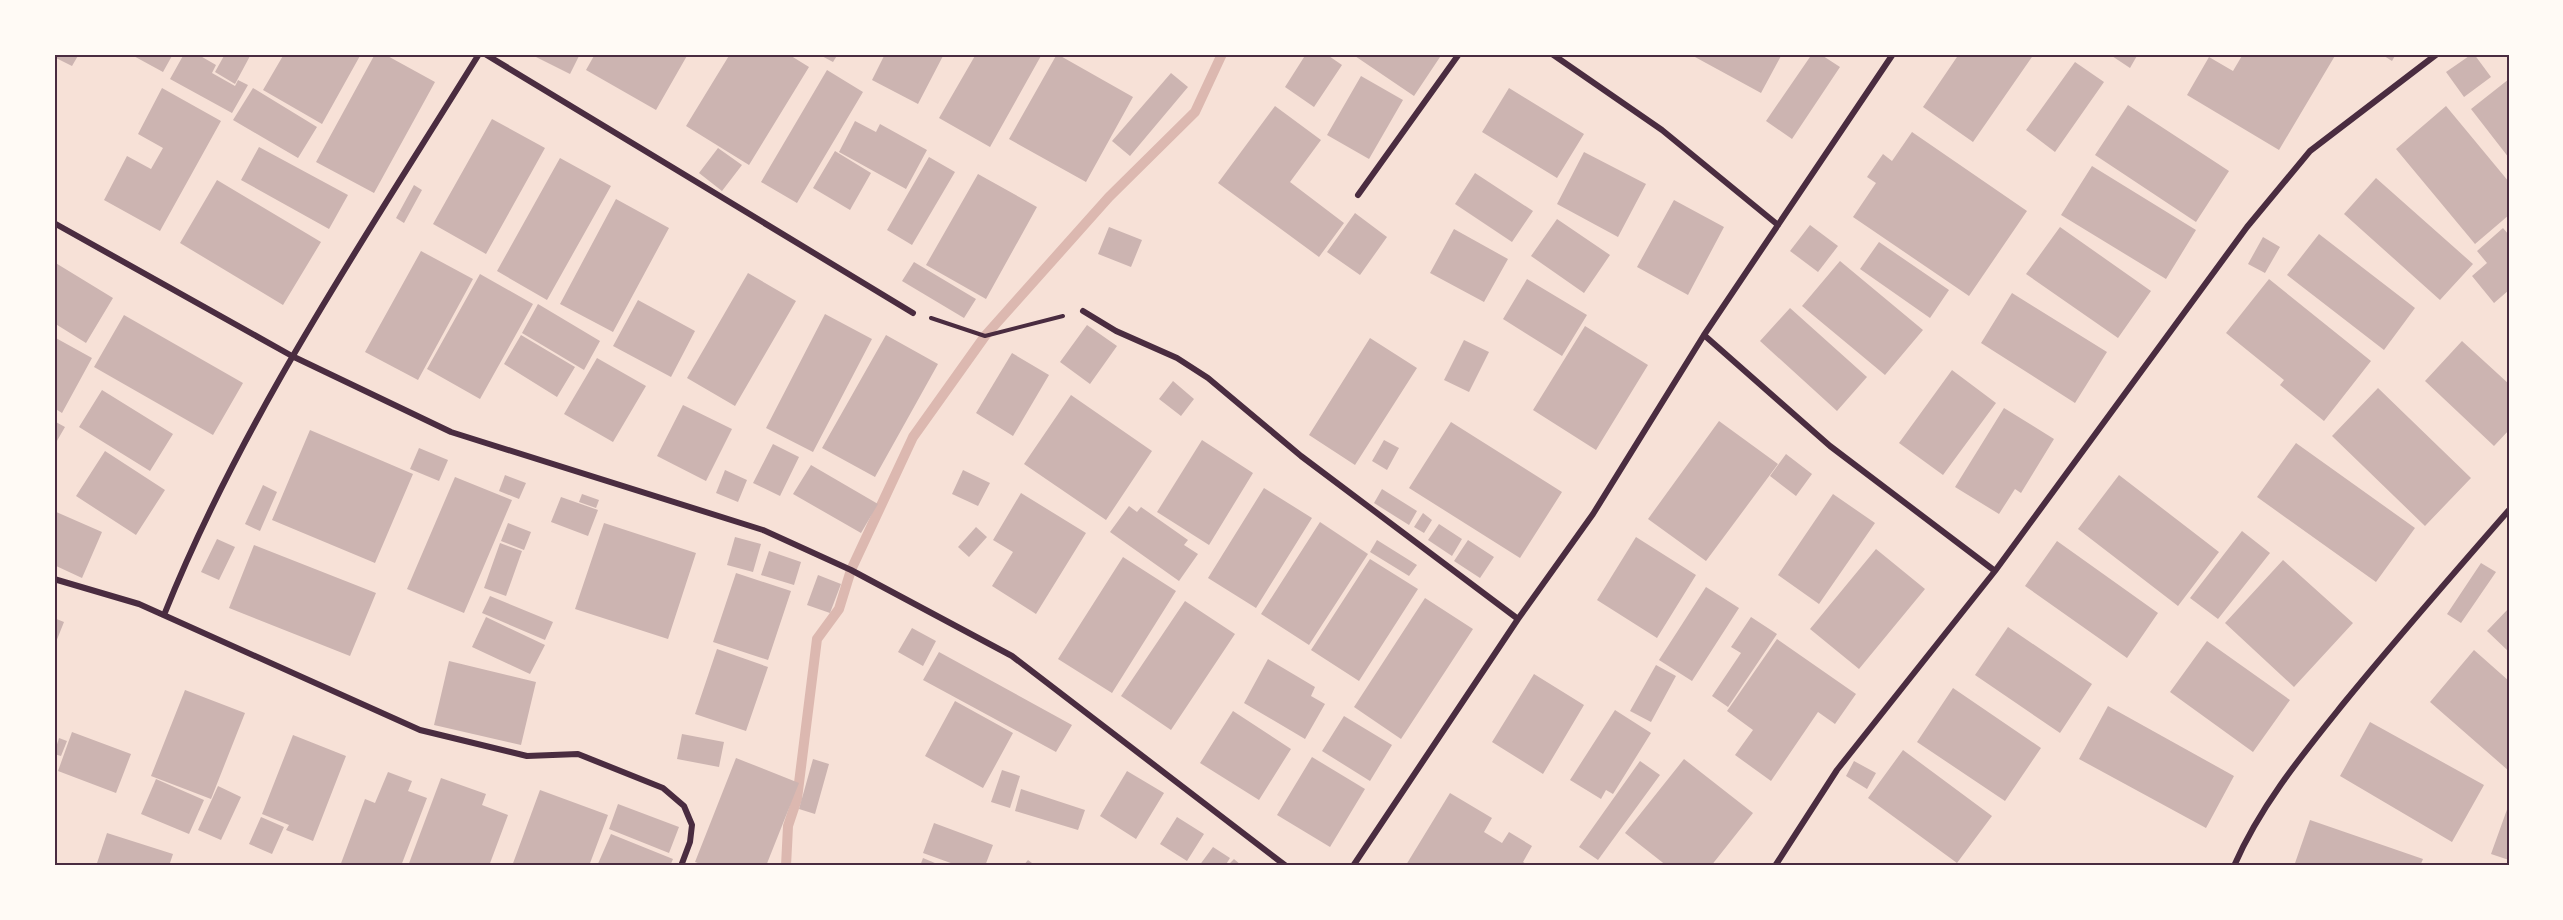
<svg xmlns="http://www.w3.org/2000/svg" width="2563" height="920" font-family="Signika,sans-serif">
<rect width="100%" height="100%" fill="#f7e1d7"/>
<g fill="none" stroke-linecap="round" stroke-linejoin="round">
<path stroke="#dcb8b0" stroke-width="10" d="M786,866L788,826L797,799L817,639L839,609L851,570L913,437L985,336L1109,197L1195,112L1222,54"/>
</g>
<path fill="#ccb4b1" d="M54,54H79L72,66L54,57Z
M130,54H173L163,72Z
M184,54H197L216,65L212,73L235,86L238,80L248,85L232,113L170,79Z
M225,54H246L250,56L235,84L215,72Z
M284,54H361L322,124L263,90Z
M375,54H384L435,82L374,193L316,162Z
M530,54H580L570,74Z
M595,54H688L656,110L586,70Z
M730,54H788L809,67L749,165L686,126Z
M818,54H838L833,62Z
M885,54H944L918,104L872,80Z
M976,54H1042L990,147L939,118Z
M1057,54L1133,97L1086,182L1009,139Z
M1306,54H1326L1342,65L1314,107L1285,87Z
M1352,54H1442L1414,96Z
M1697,54H1782L1761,93L1695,57Z
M1812,54H1820L1840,67L1792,139L1766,121Z
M1959,54H2034L1973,142L1923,107Z
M2109,54H2138L2130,68Z
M2243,54H2336L2279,150L2187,95L2209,57L2233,71Z
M2381,54H2396L2392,61Z
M2472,54H2474L2491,77L2464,97L2446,72Z
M2075,62L2104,82L2055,152L2026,130Z
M827,70L863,92L797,203L761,182Z
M1171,73L1188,87L1130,156L1112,141Z
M1361,76L1403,100L1369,159L1327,135Z
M2509,79V158L2471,109Z
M162,88L221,121L160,231L104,200L127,156L151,169L163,148L138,134Z
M253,88L317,127L298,158L233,120Z
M1509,88L1584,134L1557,178L1482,132Z
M2128,105L2229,171L2196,222L2095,155Z
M1275,106L1321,140L1290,182L1344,223L1319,257L1218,183Z
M2446,106L2509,182V215L2475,244L2396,149Z
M492,119L545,148L486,254L433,224Z
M855,121L876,132L880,124L927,150L906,189L839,152Z
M1912,132L2027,211L1969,296L1853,217L1876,183L1867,177L1883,154L1892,161Z
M259,147L348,195L329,229L241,180Z
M718,148L742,165L722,191L699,173Z
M835,151L871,173L850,210L813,188Z
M1584,152L1646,184L1618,237L1557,204Z
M929,157L955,172L912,245L887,230Z
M560,158L611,186L547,300L497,271Z
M2092,166L2196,230L2166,279L2061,215Z
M1475,173L1533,211L1512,242L1455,204Z
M978,174L1037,207L986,299L926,265Z
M2376,178L2473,264L2440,300L2344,214Z
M217,180L321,242L283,305L180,243Z
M414,185L422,190L404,223L396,218Z
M616,199L669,228L613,332L560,304Z
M1674,200L1724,227L1688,295L1637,267Z
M1355,213L1387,237L1360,275L1327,252Z
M1557,219L1610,255L1584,293L1531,256Z
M1810,225L1838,246L1818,272L1790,251Z
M1109,227L1142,240L1131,267L1098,254Z
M2060,227L2151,291L2118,338L2026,274Z
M2503,228L2509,235V290L2494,303L2472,276L2487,263L2477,251Z
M1454,229L1508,259L1484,302L1430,273Z
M2319,234L2415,308L2384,350L2287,275Z
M2263,237L2280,247L2265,273L2248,264Z
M1879,242L1949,290L1930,318L1860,269Z
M421,251L473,279L418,380L365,352Z
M1840,261L1923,330L1885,375L1802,306Z
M54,262L113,298L86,343L54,323Z
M914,262L976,299L964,318L902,281Z
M748,273L796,301L735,406L687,378Z
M480,274L533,304L480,399L427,369Z
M1527,279L1587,315L1562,356L1503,319Z
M2269,279L2371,361L2324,421L2280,385L2284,380L2226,333Z
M2012,293L2107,352L2075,403L1981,343Z
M638,300L695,331L671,377L613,346Z
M538,304L600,341L584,370L522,333Z
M1790,308L1867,377L1837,411L1760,341Z
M825,314L872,339L813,452L766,428Z
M124,315L243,383L213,435L94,367Z
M1087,325L1117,346L1090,384L1060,362Z
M1585,326L1648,365L1596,450L1533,410Z
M521,335L575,367L557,397L504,364Z
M886,335L938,364L875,477L822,448Z
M54,337L92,358L62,413L54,408Z
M1370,338L1417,368L1355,465L1309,435Z
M1464,340L1489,352L1469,392L1444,380Z
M2462,341L2509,384V430L2494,446L2425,381Z
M1012,353L1049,375L1013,436L976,413Z
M597,358L646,386L613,442L564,414Z
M1952,370L1996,403L1943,475L1899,443Z
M1173,381L1194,399L1181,416L1159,399Z
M2378,388L2471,478L2425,526L2332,436Z
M102,390L173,434L150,471L79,427Z
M1071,395L1152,451L1106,520L1024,464Z
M683,405L732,429L706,481L657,456Z
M2004,408L2054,439L2021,493L2015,489L1999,514L1955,487Z
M54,421L65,427L54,446Z
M1719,421L1778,464L1706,561L1648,519Z
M1451,422L1562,492L1520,558L1409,488Z
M310,430L413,474L375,563L272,520Z
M1202,440L1253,473L1209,545L1157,512Z
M1384,440L1399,448L1387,470L1372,461Z
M2296,443L2415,528L2376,582L2257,497Z
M773,444L799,457L780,496L753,483Z
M419,448L448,460L439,481L410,469Z
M105,451L165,490L136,535L76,496Z
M1786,454L1812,474L1796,496L1770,476Z
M811,465L878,504L861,533L793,494Z
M725,470L747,480L738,502L716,493Z
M963,470L990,483L978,506L952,494Z
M505,475L526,483L519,499L499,491Z
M2119,475L2219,552L2178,606L2078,529Z
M455,477L512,500L464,613L407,589Z
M263,485L277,492L260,531L245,524Z
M1264,488L1312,518L1256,608L1208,578Z
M1382,489L1417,511L1409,525L1374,503Z
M1021,493L1086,533L1036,614L992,586L1013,552L993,540Z
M582,494L599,500L596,508L579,502Z
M1833,494L1875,523L1819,604L1778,575Z
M561,497L598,510L588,536L551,522Z
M1129,506L1137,512L1141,507L1188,540L1184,545L1198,554L1179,581L1110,532Z
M54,511L102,532L82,578L54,565Z
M1423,513L1432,520L1424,533L1414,527Z
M1320,522L1368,554L1309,645L1261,614Z
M508,523L531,532L524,550L501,541Z
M604,523L696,553L668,639L575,609Z
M1439,524L1462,539L1452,556L1428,540Z
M976,527L987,537L969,557L958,547Z
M2242,531L2270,553L2218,619L2190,598Z
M735,537L761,544L753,572L727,565Z
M1636,537L1696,575L1657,638L1597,600Z
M217,539L235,547L219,580L201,572Z
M1377,540L1417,565L1409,576L1370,552Z
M1468,540L1494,557L1480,578L1454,561Z
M2057,541L2158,613L2127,658L2025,586Z
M500,543L522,551L506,596L484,588Z
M254,545L376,593L350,656L229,608Z
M1876,549L1925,589L1859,669L1810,629Z
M769,551L801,562L794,585L761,575Z
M1123,557L1176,591L1112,693L1058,659Z
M1370,559L1418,589L1359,681L1311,650Z
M2283,560L2353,623L2294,687L2225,623Z
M2481,563L2496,572L2461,623L2447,614Z
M736,573L791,591L768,660L713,642Z
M818,575L841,584L830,613L807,605Z
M1706,587L1739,608L1692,681L1659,660Z
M490,596L553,622L545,640L482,613Z
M1425,598L1473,629L1401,739L1354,707Z
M1185,601L1235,634L1171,730L1121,696Z
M2509,608V652L2487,631Z
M486,617L545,645L530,674L472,647Z
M1751,617L1777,634L1728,707L1712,696L1741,653L1731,647Z
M54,618L64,622L54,647Z
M2008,627L2092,684L2060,733L1975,675Z
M912,628L936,641L923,666L898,652Z
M1777,639L1856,694L1835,724L1818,712L1771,781L1735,755L1753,730L1727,711Z
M2207,641L2290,700L2253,752L2170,692Z
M717,649L768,667L746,731L695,714Z
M2474,650L2509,681V771L2430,702Z
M939,652L1072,725L1056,752L923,680Z
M1268,659L1315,687L1311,696L1325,704L1305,739L1244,703Z
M449,661L536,682L521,745L434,725Z
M1656,665L1676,676L1651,722L1630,711Z
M1534,674L1584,705L1543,774L1492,742Z
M1953,688L2041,748L2005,801L1917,742Z
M185,690L245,713L211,799L151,776Z
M955,701L1013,733L983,788L925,756Z
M2108,706L2234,776L2206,828L2079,759Z
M1615,710L1651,733L1613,794L1606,790L1601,799L1570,780Z
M1233,711L1291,749L1259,800L1200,763Z
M1344,716L1392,745L1370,781L1322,751Z
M2370,722L2484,785L2452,842L2340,776Z
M72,732L131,754L116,793L58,771Z
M682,734L724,742L719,767L677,759Z
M293,735L346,756L313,841L286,830L289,825L262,814Z
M59,738L67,741L61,756L54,754Z
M1903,750L1992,816L1957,863L1868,798Z
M1312,757L1365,789L1330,847L1277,815Z
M736,758L799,783L766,866H706L695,862Z
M813,759L829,764L815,814L799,809Z
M1684,759L1753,813L1711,866H1667L1625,833Z
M1640,761L1660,775L1598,860L1579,847Z
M1854,761L1876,773L1867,789L1846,776Z
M1002,770L1020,776L1010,808L991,802Z
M1127,771L1164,793L1136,839L1100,816Z
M388,772L412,781L408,791L427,798L401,866H340L365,799L375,803Z
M441,778L486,794L482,805L508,815L489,866H408Z
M156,779L204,800L189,834L141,814Z
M218,786L241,797L221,840L198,830Z
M1021,789L1085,810L1078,830L1015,811Z
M540,790L608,815L589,866H512Z
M1450,793L1492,818L1484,832L1502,843L1509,832L1532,846L1523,862L1529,866L1406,865Z
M618,804L679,827L669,853L609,829Z
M2509,804V860L2491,854Z
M261,817L284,827L272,854L249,844Z
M1177,817L1204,834L1187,861L1160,844Z
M2310,820L2423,859L2420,866H2294Z
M934,823L993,845L985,866H959L923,853Z
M107,833L173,854L169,866H96Z
M611,834L673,859L670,866H597Z
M1213,847L1230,858L1225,866H1199Z
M923,858L942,866H920Z
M1234,859L1242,866H1227Z
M1028,860L1036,866H1023Z"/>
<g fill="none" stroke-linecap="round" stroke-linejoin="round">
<path stroke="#4a2c40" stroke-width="4" d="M931,318L985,336L1063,316"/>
<path stroke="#4a2c40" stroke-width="6" d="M485,54L913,313
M1552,54L1662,130L1778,225
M1358,195L1459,54
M54,223L292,356L451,432L763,530L851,570L1012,656L1286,866
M1083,311L1116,331L1177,358L1208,378L1301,456L1518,619
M1704,335L1830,446L1995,571
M54,579L139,604L420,730L527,756L578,754L663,788L684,806L692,825L690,842L681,866
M164,615C243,417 367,235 479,54
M1353,866L1518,619L1593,514L1704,335L1893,54
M1775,866L1837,770L1995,571L2247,227L2310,151L2437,54
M2234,866C2260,806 2302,755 2343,704C2397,638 2453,574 2509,510"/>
</g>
<rect width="2563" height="920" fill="none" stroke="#fffaf5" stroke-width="111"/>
<rect x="56" y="56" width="2452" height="808" fill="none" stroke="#4a2c40" stroke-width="2"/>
</svg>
